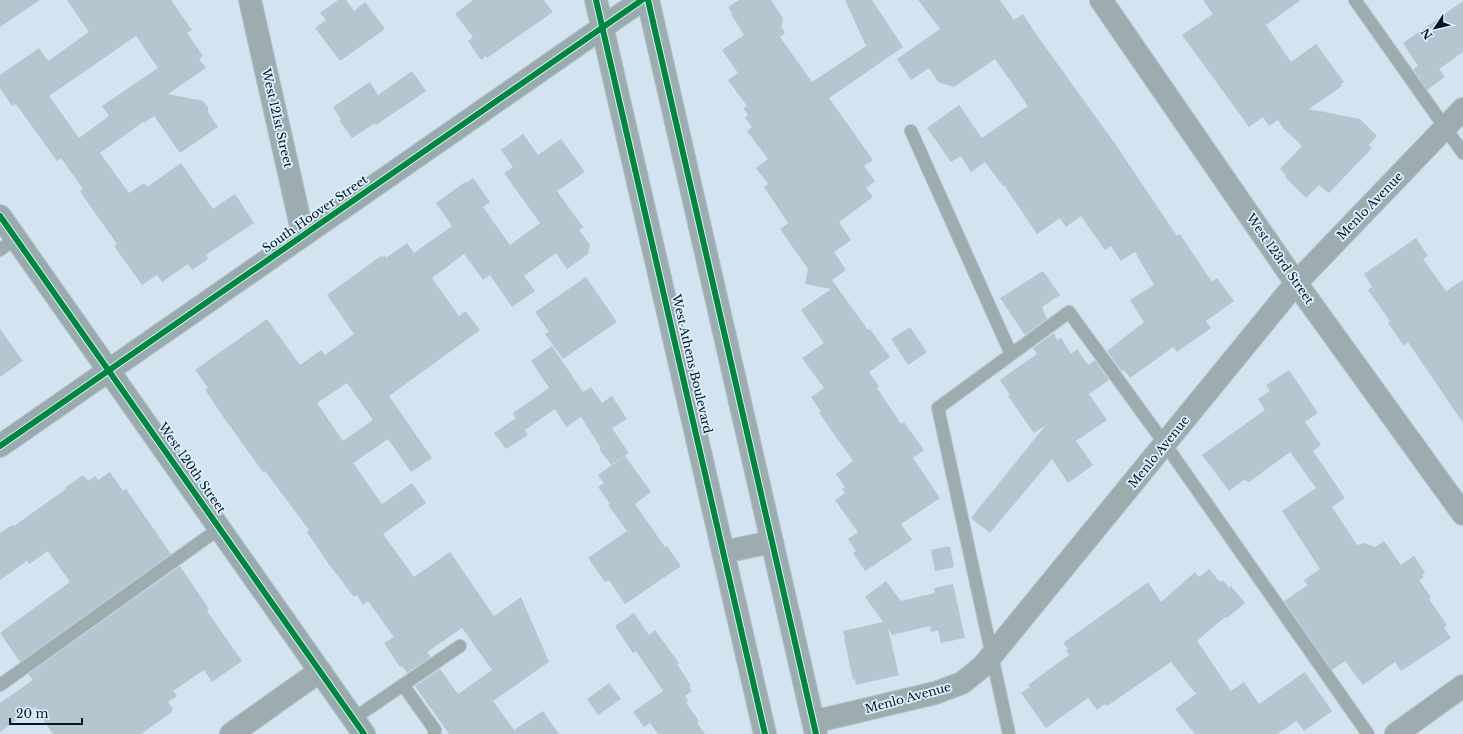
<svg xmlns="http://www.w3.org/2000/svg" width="1463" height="734" font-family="'Libre Baskerville',serif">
<rect width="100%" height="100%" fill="#d3e3ef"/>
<path fill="#b4c7d0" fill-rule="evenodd" d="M0,0H40L0,27Z
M67,0H171L192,30L187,33L203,56L199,59L206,68L168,94L203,101L208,107V112L218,127L180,153L154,116L144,123L143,122L100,153L129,193L144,183L147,187L181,163L213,209L235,194L254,223L206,255L208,259L192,270L188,264L162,282L157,275L142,285L114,246L117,244L86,200L80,191L83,189L61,158L57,161L16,104L12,106L0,88V75L39,48L48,61L89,32ZM136,36L158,68L102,106L109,116L79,138L49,96Z
M338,0H346L354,11L365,2L385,29L340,61L315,28L326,20L320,13Z
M473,0H544L553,12L487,58L486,56L481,60L468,41L473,37L455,14Z
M739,0H771L783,18L781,27L785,33L780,37L812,82L866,46L845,0H872L903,47L829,98L873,160L864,166L875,181L866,188L873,197L839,222L851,240L834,252L846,270L832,280L868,330L870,329L890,357L869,372L879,386L877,388L901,424L904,422L924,450L913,458L940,498L901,524L912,540L865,571L853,553L856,551L848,539L858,532L835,500L845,493L842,489L845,487L836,474L853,461L819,413L821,412L811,397L824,388L802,358L824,343L801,310L831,289L805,284L808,269L780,229L788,223L764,187L768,184L756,168L768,159L747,131L752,127L745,118L748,115L743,108L747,106L728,80L738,73L722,50L744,35L731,14L732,13L728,7Z
M918,0H1000L1014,20L1023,14L1036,34L1116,145L1177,236L1180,234L1212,282L1217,278L1234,301L1206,321L1211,328L1177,352L1173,347L1130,378L1124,370L1122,372L1107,351L1144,322L1130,300L1154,285L1135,252L1121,261L1111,246L1105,250L1081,216L1066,227L1060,218L1037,234L1004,185L1003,186L985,162L971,172L961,156L951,162L927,128L959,105L982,138L1028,106L995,59L954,87L938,82L929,68L911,80L897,59L940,29Z
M1203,0H1301L1266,25L1291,62L1316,44L1344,82L1341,84L1342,86L1309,109L1360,119L1377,136L1369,145L1372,148L1329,193L1319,185L1306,198L1285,177L1287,176L1280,169L1302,146L1284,129L1278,120L1269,126L1263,117L1249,127L1182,35L1213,14Z
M1463,1V52L1439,69L1445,77L1427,90L1413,69L1418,66L1403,43Z
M412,71L426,91L376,125L375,123L352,138L339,120L341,119L333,107L370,82L378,95Z
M523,134L538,155L561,139L585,172L557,191L583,227L579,230L590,245L588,254L567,269L556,253L524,276L535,291L512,307L490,275L483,280L464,254L432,278L459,316L465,311L480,330L389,396L432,458L411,472L388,439L353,463L382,504L412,483L426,503L383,534L414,577L450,552L494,616L521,597L549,662L493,701L514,730L543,711L559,734H449L415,686L440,669L458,694L492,670L462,628L427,652L431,657L407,673L402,666L400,667L384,643L394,637L368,601L363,605L357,595L354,597L328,563L307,532L309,530L265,471L263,472L224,418L205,390L208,388L195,370L267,319L300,365L321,350L325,355L354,334L327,295L381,256L382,257L385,256L386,258L407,243L414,253L452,226L436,203L465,182H467L473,178L490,202L483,207L510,245L540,223L504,173L513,167L501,150ZM347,383L373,420L343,441L317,403Z
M1416,238L1428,256L1423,259L1446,291L1463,280V423L1408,342L1404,346L1388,323L1390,321L1368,290L1372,287L1364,274Z
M1043,271L1060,295L1042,307L1047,319L1025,335L1000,298Z
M586,277L617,322L563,359L545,334L549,332L535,312Z
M910,327L927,352L908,365L891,339Z
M0,329L23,361L0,377Z
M1054,333L1057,340L1061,338L1071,354L1077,349L1088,365L1095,360L1109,380L1089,394L1107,420L1076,441L1093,465L1068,483L1052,459L990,533L971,518L1045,426L1034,433L1008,396L1010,395L1000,380L1037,354L1033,348Z
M552,346L583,392L591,387L602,403L612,396L627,419L612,428L629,453L611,465L599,449L601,448L581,417L566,427L555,409L525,430L528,435L506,449L494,433L516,418L513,413L549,388L531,361Z
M1289,370L1318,413L1305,422L1321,445L1313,451L1345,498L1332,507L1357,545L1364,543L1375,547L1384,541L1401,565L1414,556L1425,572L1422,575L1424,577L1419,580L1431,597L1429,599L1447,625L1444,628L1451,638L1401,671L1395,662L1363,685L1345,661L1332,670L1284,601L1308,585L1304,580L1320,569L1282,511L1316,488L1290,452L1249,482L1244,480L1229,491L1202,455L1265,410L1258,399L1270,391L1266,385Z
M625,456L651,492L635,504L665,547L667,546L681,566L625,604L609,580L605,582L588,558L627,531L608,505L610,504L598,487L604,483L598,475Z
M110,472L123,491L126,489L171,554L20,662L0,633L70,582L48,551L29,564L27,561L0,580V533L12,525L14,526L66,489L65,488L83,475L88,481L95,476L98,480Z
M950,546L954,567L935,571L931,550Z
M180,566L209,609L207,611L242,661L212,682L204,670L173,691L177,696L168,702L173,709L171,711L172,712L141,734H53L35,707L0,732V703L33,680L28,674Z
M1209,569L1220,582L1223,580L1229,588L1231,586L1245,603L1227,618L1225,617L1197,641L1231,691L1244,682L1259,704L1305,672L1332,711L1304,731L1297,721L1277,734H1195L1175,709L1196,694L1171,662L1107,706L1105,704L1097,710L1088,698L1046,728L1021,693L1030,687L1028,685L1069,655L1066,650L1068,649L1063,643L1148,582L1161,602L1195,572L1199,577Z
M886,581L901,601L935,593L934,588L953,584L965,638L941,643L938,630L931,632L930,626L892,635L888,629L899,675L856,685L855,679L853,680L844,638H845L843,631L883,622L865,597Z
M634,613L649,635L655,630L679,663L677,664L691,686L689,687L692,691L685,696L688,701L686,703L699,721L697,723L705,734H658L650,723L644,727L633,712L663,691L636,651L633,653L615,626Z
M609,683L621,699L598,715L587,699Z"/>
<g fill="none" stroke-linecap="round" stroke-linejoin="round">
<defs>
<path id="lane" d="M1355,0L1463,153
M911,131L1011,354
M0,250L16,238
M0,685L220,528
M403,685L435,730L434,734
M353,719L460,646
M1009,734L938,408L1069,312L1165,444L1368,734"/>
<path id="street" d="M250,0L303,235
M596,0L765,734
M648,0L816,734
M1101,0L1296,283L1463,514
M724,552L771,542
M813,722L935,693L962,683L983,666L1296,283L1463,109
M231,734L320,671
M1396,734L1463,686"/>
<path id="secondary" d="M0,216L364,734
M0,446L642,0"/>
</defs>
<use href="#lane" stroke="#b4c1cc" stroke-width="14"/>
<use href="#street" stroke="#b4c1cc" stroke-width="24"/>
<use href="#secondary" stroke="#b4c1cc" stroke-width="24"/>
<use href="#lane" stroke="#9dacae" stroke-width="12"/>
<use href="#street" stroke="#9dacae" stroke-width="22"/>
<use href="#secondary" stroke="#9aabae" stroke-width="22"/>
<defs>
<path id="cycleway" d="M596,0L765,734
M648,0L816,734
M0,216L364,734
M0,446L642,0"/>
</defs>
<use href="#cycleway" stroke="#ddf0ff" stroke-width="8"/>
<use href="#cycleway" stroke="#00873e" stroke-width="6"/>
</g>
<g text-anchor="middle" stroke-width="3.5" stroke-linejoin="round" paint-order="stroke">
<g font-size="12" fill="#041622" stroke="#ddf0ff">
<text transform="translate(277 118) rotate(77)" y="4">West 121st Street</text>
<text transform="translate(1370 206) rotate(-46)" y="4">Menlo Avenue</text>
<text transform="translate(315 214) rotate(-35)" y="4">South Hoover Street</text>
<text transform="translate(1280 259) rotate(55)" y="4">West 123rd Street</text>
<text transform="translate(692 364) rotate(77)" y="4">West Athens Boulevard</text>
<text transform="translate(1159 452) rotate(-51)" y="4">Menlo Avenue</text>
<text transform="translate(192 468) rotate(55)" y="4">West 120th Street</text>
<text transform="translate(908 698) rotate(-15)" y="4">Menlo Avenue</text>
</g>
</g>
<g transform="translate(1435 28) rotate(235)" stroke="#ddf0ff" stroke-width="3" paint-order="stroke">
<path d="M0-3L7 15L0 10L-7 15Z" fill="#041622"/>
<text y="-6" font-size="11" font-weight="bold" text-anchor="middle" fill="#041622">N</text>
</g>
<path d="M10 718v6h72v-6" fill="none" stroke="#041622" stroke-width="2"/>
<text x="16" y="718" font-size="12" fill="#041622" stroke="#ddf0ff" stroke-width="3" paint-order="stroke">20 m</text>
</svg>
